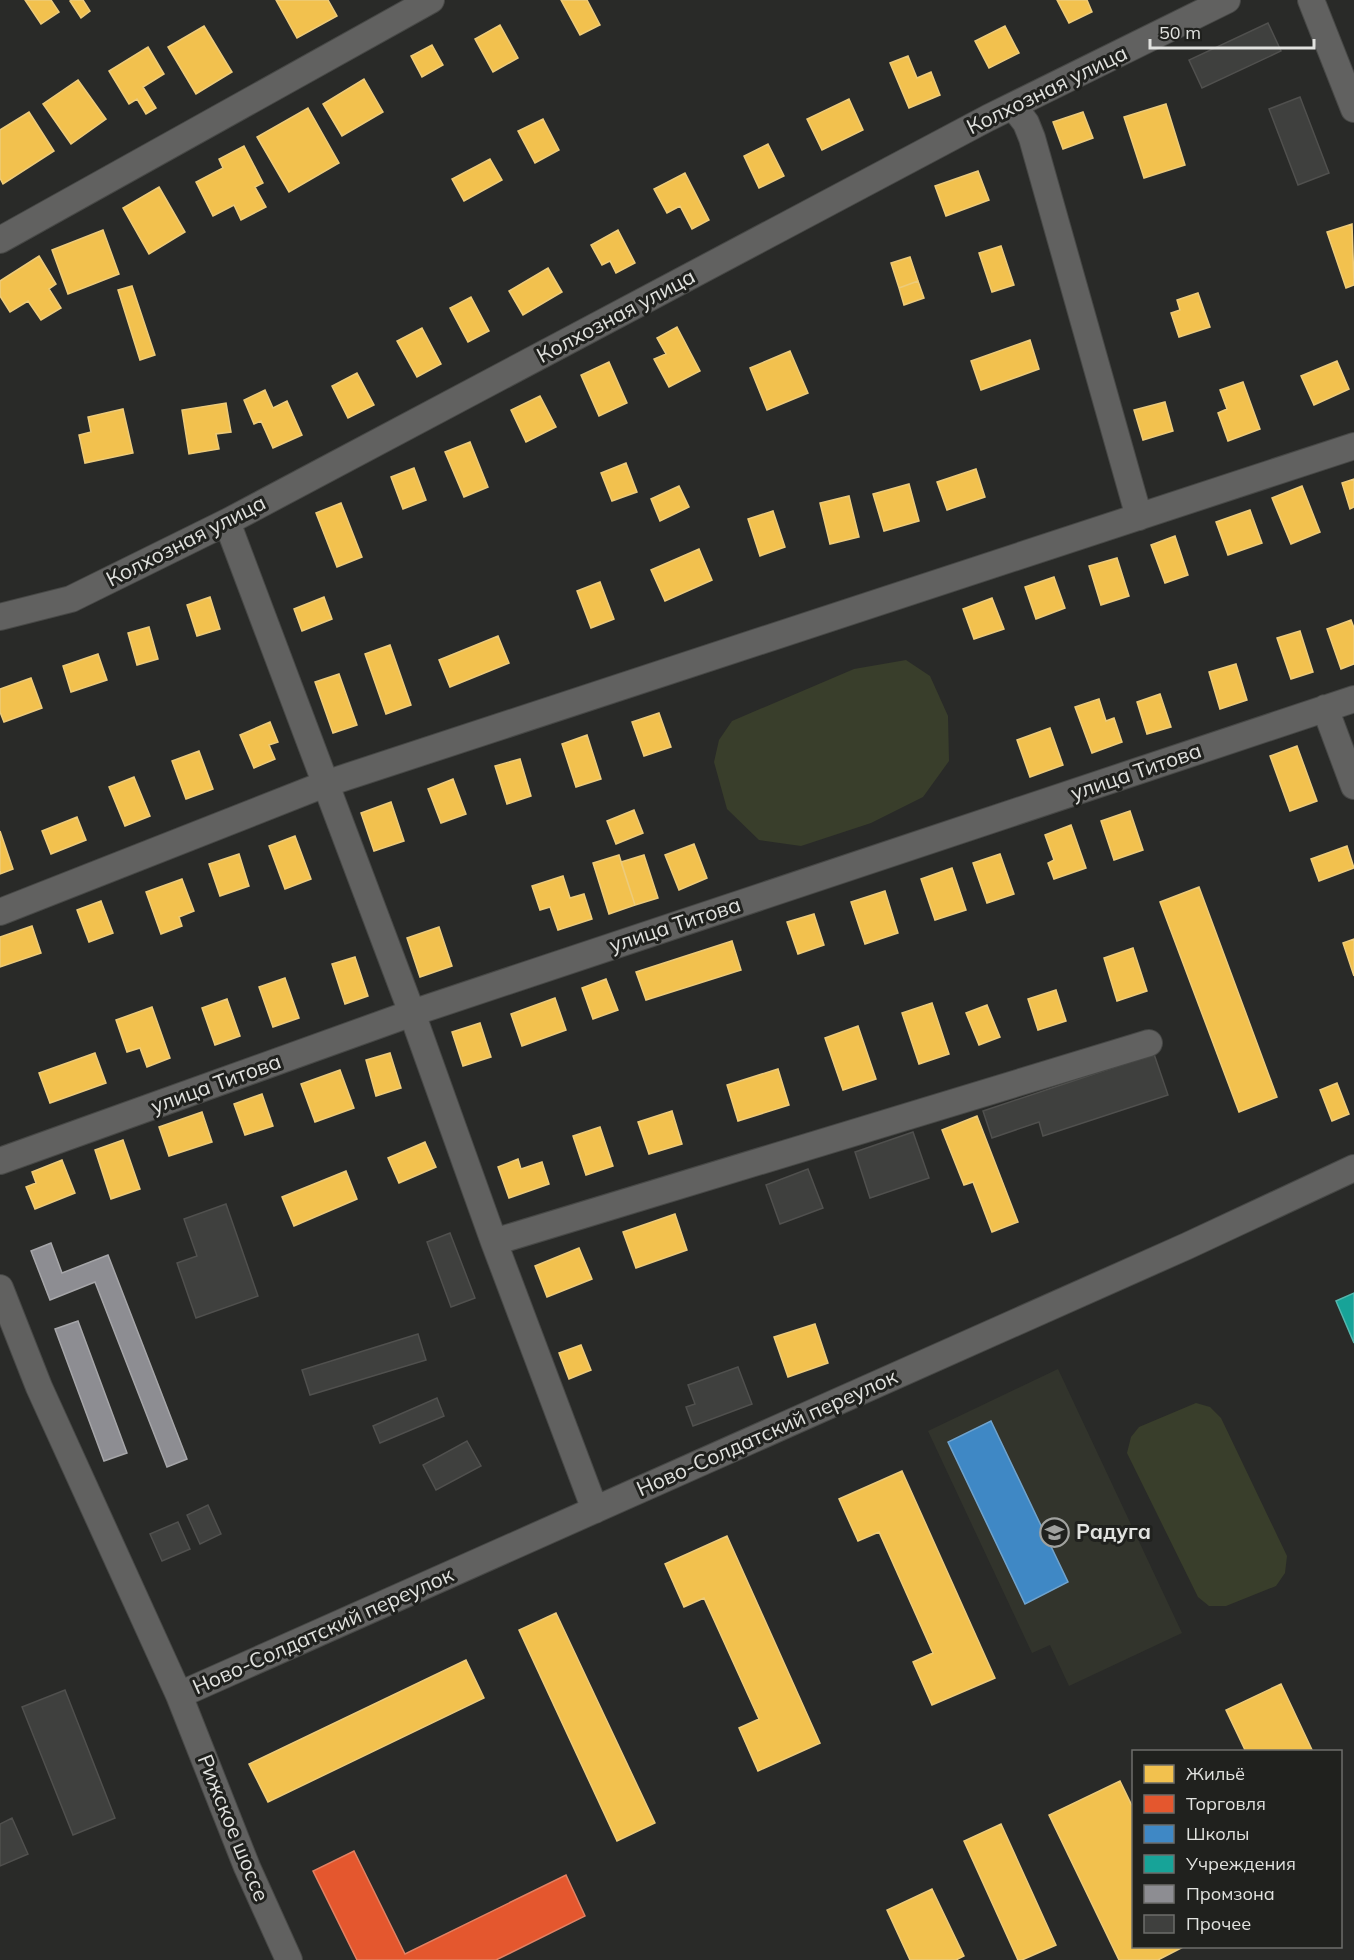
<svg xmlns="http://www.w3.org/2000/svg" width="1354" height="1960" font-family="Mulish,sans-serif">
<rect width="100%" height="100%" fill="#292a28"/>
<path fill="#32342c" d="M1058,1369L1182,1633L1069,1686L1050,1645L1032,1653L928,1431Z"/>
<path fill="#393e2b" d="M906,660L930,676L948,716L949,761L923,797L871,823L801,846L759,840L727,809L714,762L719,740L732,721L854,669Z
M1196,1403L1210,1407L1221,1418L1287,1556L1285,1573L1276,1586L1226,1606H1209L1198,1597L1127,1453L1131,1437L1139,1427Z"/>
<path fill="#f2c14e" stroke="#edcb7a" stroke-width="1.5" d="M25,0H51L59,12L41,24Z
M72,0H83L90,11L81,18L70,1Z
M276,0H328L337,16L297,38Z
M561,0H587L600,25L580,35Z
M1057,0H1087L1092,12L1069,23Z
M500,25L518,58L493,72L475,39Z
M204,26L232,72L196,94L168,47Z
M1005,26L1019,53L989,68L975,41Z
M432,45L443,65L422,77L411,56Z
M148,47L164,74L143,87L156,108L146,114L137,99L129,104L109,71Z
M908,56L917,78L931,72L940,95L909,108L890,63Z
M364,79L383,112L342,136L323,104Z
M78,80L106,119L71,144L43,104Z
M849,99L863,130L822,150L807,119Z
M1166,104L1185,165L1144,178L1124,117Z
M308,108L339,163L289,192L257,137Z
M29,112L54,151L3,184L0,178V130Z
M1083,112L1093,138L1063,149L1053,122Z
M543,119L559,150L535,163L518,131Z
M768,144L784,176L759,188L744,156Z
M244,146L263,183L255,187L266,207L241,220L234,205L213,216L196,182L223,168L219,159Z
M490,159L502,180L464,201L452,179Z
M978,171L989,200L946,216L935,186Z
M685,173L709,220L692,229L680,206L667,213L654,189Z
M159,187L185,232L149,254L123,208Z
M1352,224L1354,285L1346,288L1327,232Z
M103,230L119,274L68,294L52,250Z
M618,230L635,263L616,273L610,261L602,265L591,245Z
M1001,246L1014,285L992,292L979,253Z
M39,256L56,284L49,289L61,308L41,320L28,301L10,312L0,296V281Z
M910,257L918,281L899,288L891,263Z
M548,268L562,292L523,315L509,291Z
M918,281L924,298L904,305L899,288Z
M132,286L155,355L140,360L118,290Z
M1198,293L1210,327L1179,337L1171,313L1180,310L1177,300Z
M471,297L489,331L468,342L450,308Z
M677,327L700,371L669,387L654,359L666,354L657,338Z
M422,328L441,364L417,377L397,341Z
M1030,340L1039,369L981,390L971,361Z
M790,351L808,393L767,410L750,368Z
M1337,361L1349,389L1314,405L1301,376Z
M609,362L627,403L599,416L581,375Z
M357,373L374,405L348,418L332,386Z
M1243,382L1260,429L1228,441L1218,413L1227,409L1220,390Z
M265,390L273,408L287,401L302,435L273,448L261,421L254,424L244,400Z
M540,396L556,427L526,442L511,410Z
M1165,402L1173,431L1143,440L1134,410Z
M226,403L231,432L216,434L219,449L189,454L182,410Z
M123,409L133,453L85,463L79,435L91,432L88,417Z
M470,442L488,487L464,497L445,452Z
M626,463L637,492L612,501L601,473Z
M414,468L426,500L403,509L391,477Z
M976,469L985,497L947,510L937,482Z
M1354,479V507L1350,509L1342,483Z
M909,484L919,521L884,531L873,494Z
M679,486L689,507L660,521L651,499Z
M1302,486L1320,532L1291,544L1272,498Z
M849,496L859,537L830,544L820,503Z
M341,503L362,557L337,567L316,513Z
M1250,510L1262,543L1228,555L1216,522Z
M773,511L785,547L760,556L748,519Z
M1175,536L1188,575L1165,583L1151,545Z
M699,549L712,580L665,601L651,570Z
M1117,558L1129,596L1101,605L1089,566Z
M1054,577L1065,608L1036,619L1025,587Z
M600,582L614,619L591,628L577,591Z
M210,597L220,629L197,636L187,605Z
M324,597L332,619L302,631L294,609Z
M992,598L1004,629L974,639L963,609Z
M1351,620L1354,628V664L1341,669L1327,629Z
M149,627L158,659L137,665L128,633Z
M1300,631L1313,672L1291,679L1277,638Z
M498,636L509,663L450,687L439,660Z
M390,645L411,705L386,714L365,654Z
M98,654L107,680L71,692L63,666Z
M1236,664L1247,700L1220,709L1209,672Z
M339,674L357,725L333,733L315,682Z
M31,678L42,708L4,722L0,712V689Z
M1160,694L1171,727L1147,734L1137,702Z
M1099,699L1106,721L1114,718L1122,742L1092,753L1075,707Z
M659,713L671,747L644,756L632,722Z
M270,722L278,742L269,745L275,759L254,768L240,735Z
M1050,728L1063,765L1030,777L1017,740Z
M587,735L601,779L576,787L562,744Z
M1297,746L1317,801L1290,811L1270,756Z
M199,751L213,789L186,799L172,761Z
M520,759L531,796L507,804L495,766Z
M134,777L150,816L125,826L109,787Z
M453,779L466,814L441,823L428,789Z
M391,802L404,841L374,851L361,813Z
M634,810L643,833L616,844L607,821Z
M1130,811L1143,850L1114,860L1101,821Z
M77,817L86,840L51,854L42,831Z
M1071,825L1086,868L1054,879L1048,863L1054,860L1045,835Z
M0,831L13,869L0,874Z
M295,836L311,879L285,889L269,846Z
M694,844L707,878L679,890L665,855Z
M1347,846L1354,868L1319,881L1311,859Z
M239,854L249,886L220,896L209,864Z
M1000,854L1014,894L987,903L973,863Z
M619,855L635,905L609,914L593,863Z
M644,855L658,898L635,905L621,862Z
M952,868L966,910L935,920L921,879Z
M563,876L570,898L584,894L592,919L558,930L550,907L540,910L532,886Z
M182,879L194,911L179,917L182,926L161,934L146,892Z
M1199,887L1277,1097L1239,1112L1160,902Z
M885,891L898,933L865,944L851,902Z
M101,901L113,933L89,942L77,910Z
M814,914L824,945L798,954L787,922Z
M32,926L41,953L0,967V937Z
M439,927L452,966L420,977L407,938Z
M1354,939V976L1343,943Z
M732,941L741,970L646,1000L636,972Z
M1133,948L1147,991L1117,1001L1104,958Z
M355,957L368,996L345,1004L332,964Z
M285,978L299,1018L273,1027L259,987Z
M606,979L618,1010L593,1019L582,988Z
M1056,990L1066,1021L1038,1030L1028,999Z
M555,998L566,1030L522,1046L511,1014Z
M227,999L240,1036L215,1045L202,1008Z
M932,1003L949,1054L919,1064L902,1013Z
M987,1005L1000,1037L979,1045L966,1013Z
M152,1007L170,1058L147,1067L140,1048L127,1052L116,1020Z
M480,1023L491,1057L463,1066L452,1032Z
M858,1026L876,1079L843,1090L825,1038Z
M95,1053L106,1083L50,1103L39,1073Z
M390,1053L401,1088L376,1096L366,1060Z
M778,1069L789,1105L738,1121L727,1085Z
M340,1070L354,1108L315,1122L301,1084Z
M1337,1083L1349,1114L1332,1121L1320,1090Z
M262,1094L273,1126L245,1135L234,1104Z
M672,1111L682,1144L649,1154L638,1122Z
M202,1112L212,1142L169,1156L159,1127Z
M977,1116L1018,1222L992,1232L973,1182L964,1185L942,1130Z
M600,1127L613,1166L586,1175L573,1136Z
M123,1140L140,1189L111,1199L95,1150Z
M425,1142L436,1167L399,1183L388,1158Z
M518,1159L521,1169L542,1162L549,1184L509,1198L498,1167Z
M62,1160L75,1193L35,1209L26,1187L36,1183L32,1172Z
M346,1171L357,1199L294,1226L282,1197Z
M675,1214L687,1250L636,1268L623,1232Z
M579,1248L592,1279L547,1297L535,1266Z
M815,1324L828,1363L788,1377L774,1337Z
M581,1345L591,1370L569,1379L559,1353Z
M902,1471L995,1678L932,1705L913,1662L933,1653L879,1532L858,1541L839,1499Z
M727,1536L820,1743L758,1771L739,1728L759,1719L704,1598L684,1607L665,1564Z
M556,1613L655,1823L617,1841L519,1630Z
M466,1660L484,1698L268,1802L249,1764Z
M1281,1684L1313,1752H1246L1226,1710Z
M1120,1781L1134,1810V1946H1185L1158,1960H1119L1049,1815Z
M1001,1824L1056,1945L1022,1960H1018L964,1841Z
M932,1889L964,1956L956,1960H910L887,1910Z"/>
<path fill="#e4572e" stroke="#e38163" stroke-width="1.5" d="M354,1851L405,1954L566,1875L585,1916L496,1960H357L313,1871Z"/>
<path fill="#3f88c5" stroke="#70a3cd" stroke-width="1.5" d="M991,1421L1068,1582L1025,1604L948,1442Z"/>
<path fill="#17a398" stroke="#54b6ad" stroke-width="1.5" d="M1354,1293V1343L1336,1301Z"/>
<path fill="#8d8d92" stroke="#a6a6a9" stroke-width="1.5" d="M51,1243L62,1273L108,1255L187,1459L167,1467L95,1282L50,1300L31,1251Z
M78,1321L127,1453L104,1461L55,1329Z"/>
<path fill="#3f403e" stroke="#50504e" stroke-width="1.5" d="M1268,23L1281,51L1202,88L1189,60Z
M1300,97L1329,173L1298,185L1269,109Z
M1154,1054L1168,1095L1043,1136L1039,1122L992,1138L983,1111Z
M913,1132L929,1178L870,1198L855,1152Z
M808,1169L823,1208L780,1224L766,1185Z
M226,1204L258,1296L196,1318L177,1263L197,1256L184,1219Z
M450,1233L475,1298L451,1307L427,1242Z
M418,1334L426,1360L310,1395L302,1370Z
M738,1367L752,1404L693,1426L686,1407L695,1404L688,1385Z
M437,1398L444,1416L380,1443L373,1426Z
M467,1441L481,1466L436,1490L423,1465Z
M208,1505L221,1534L200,1544L187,1515Z
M178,1522L190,1549L162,1561L150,1534Z
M65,1690L115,1818L73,1835L22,1707Z
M12,1818L28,1854L0,1866V1824Z"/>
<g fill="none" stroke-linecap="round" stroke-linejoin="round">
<defs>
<path id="street" d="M1311,0L1354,109
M1013,106L1026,123L1032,138L1139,517
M0,240L431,0
M227,522L412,1013L494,1242L595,1510
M0,617L71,599L227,522L988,118L1227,0
M1325,708L1354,786
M0,912L325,784L1354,446
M0,1161L412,1013L1354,699
M494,1242L1149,1043
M0,1288L39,1387L179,1695L247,1867L289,1960
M179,1695L1187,1246L1354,1168"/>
</defs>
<use href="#street" stroke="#474846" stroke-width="28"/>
<use href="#street" stroke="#616160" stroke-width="26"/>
</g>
<defs>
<symbol id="school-ring" viewBox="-11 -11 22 22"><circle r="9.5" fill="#20211e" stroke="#a1a29f" stroke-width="1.5"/><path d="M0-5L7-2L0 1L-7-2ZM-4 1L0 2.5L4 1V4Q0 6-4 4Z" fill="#a1a29f"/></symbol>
</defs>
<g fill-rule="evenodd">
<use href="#school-ring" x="1038" y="1516" width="33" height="33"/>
</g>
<g text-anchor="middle" stroke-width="6" stroke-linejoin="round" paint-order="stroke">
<g font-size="21" fill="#e1e2df" stroke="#20211e">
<text transform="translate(1047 90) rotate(-26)" y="7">Колхозная улица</text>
<text transform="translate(616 316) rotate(-28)" y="7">Колхозная улица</text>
<text transform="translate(186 541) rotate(-27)" y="7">Колхозная улица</text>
<text transform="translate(1136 772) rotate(-19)" y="7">улица Титова</text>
<text transform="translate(675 925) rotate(-18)" y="7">улица Титова</text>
<text transform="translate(216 1084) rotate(-20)" y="7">улица Титова</text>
<text transform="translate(767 1433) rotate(-24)" y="7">Ново-Солдатский переулок</text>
<text transform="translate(323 1631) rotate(-24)" y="7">Ново-Солдатский переулок</text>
<text transform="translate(233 1828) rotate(68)" y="7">Рижское шоссе</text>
</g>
<g font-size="21" font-weight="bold" fill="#e1e2df" stroke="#20211e" text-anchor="start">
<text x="1076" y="1539">Радуга</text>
</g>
</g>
<rect x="1132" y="1750" width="210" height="198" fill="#20211e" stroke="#6d6e6b" stroke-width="1.5"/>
<rect x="1144" y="1765" width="30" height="18" fill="#f2c14e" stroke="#6d6e6b" stroke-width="1.5"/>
<text x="1186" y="1780" font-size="18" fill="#e1e2df">Жильё</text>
<rect x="1144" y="1795" width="30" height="18" fill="#e4572e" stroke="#6d6e6b" stroke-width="1.5"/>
<text x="1186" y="1810" font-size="18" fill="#e1e2df">Торговля</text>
<rect x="1144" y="1825" width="30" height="18" fill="#3f88c5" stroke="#6d6e6b" stroke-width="1.5"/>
<text x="1186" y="1840" font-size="18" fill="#e1e2df">Школы</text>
<rect x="1144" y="1855" width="30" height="18" fill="#17a398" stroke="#6d6e6b" stroke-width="1.5"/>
<text x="1186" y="1870" font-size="18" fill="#e1e2df">Учреждения</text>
<rect x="1144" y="1885" width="30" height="18" fill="#8d8d92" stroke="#6d6e6b" stroke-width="1.5"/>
<text x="1186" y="1900" font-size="18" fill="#e1e2df">Промзона</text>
<rect x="1144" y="1915" width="30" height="18" fill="#3f403e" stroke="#6d6e6b" stroke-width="1.5"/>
<text x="1186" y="1930" font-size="18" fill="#e1e2df">Прочее</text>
<path d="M1150 39v9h164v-9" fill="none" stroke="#e1e2df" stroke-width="3"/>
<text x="1159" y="39" font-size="18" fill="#e1e2df" stroke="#20211e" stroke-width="4.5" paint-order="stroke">50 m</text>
</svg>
